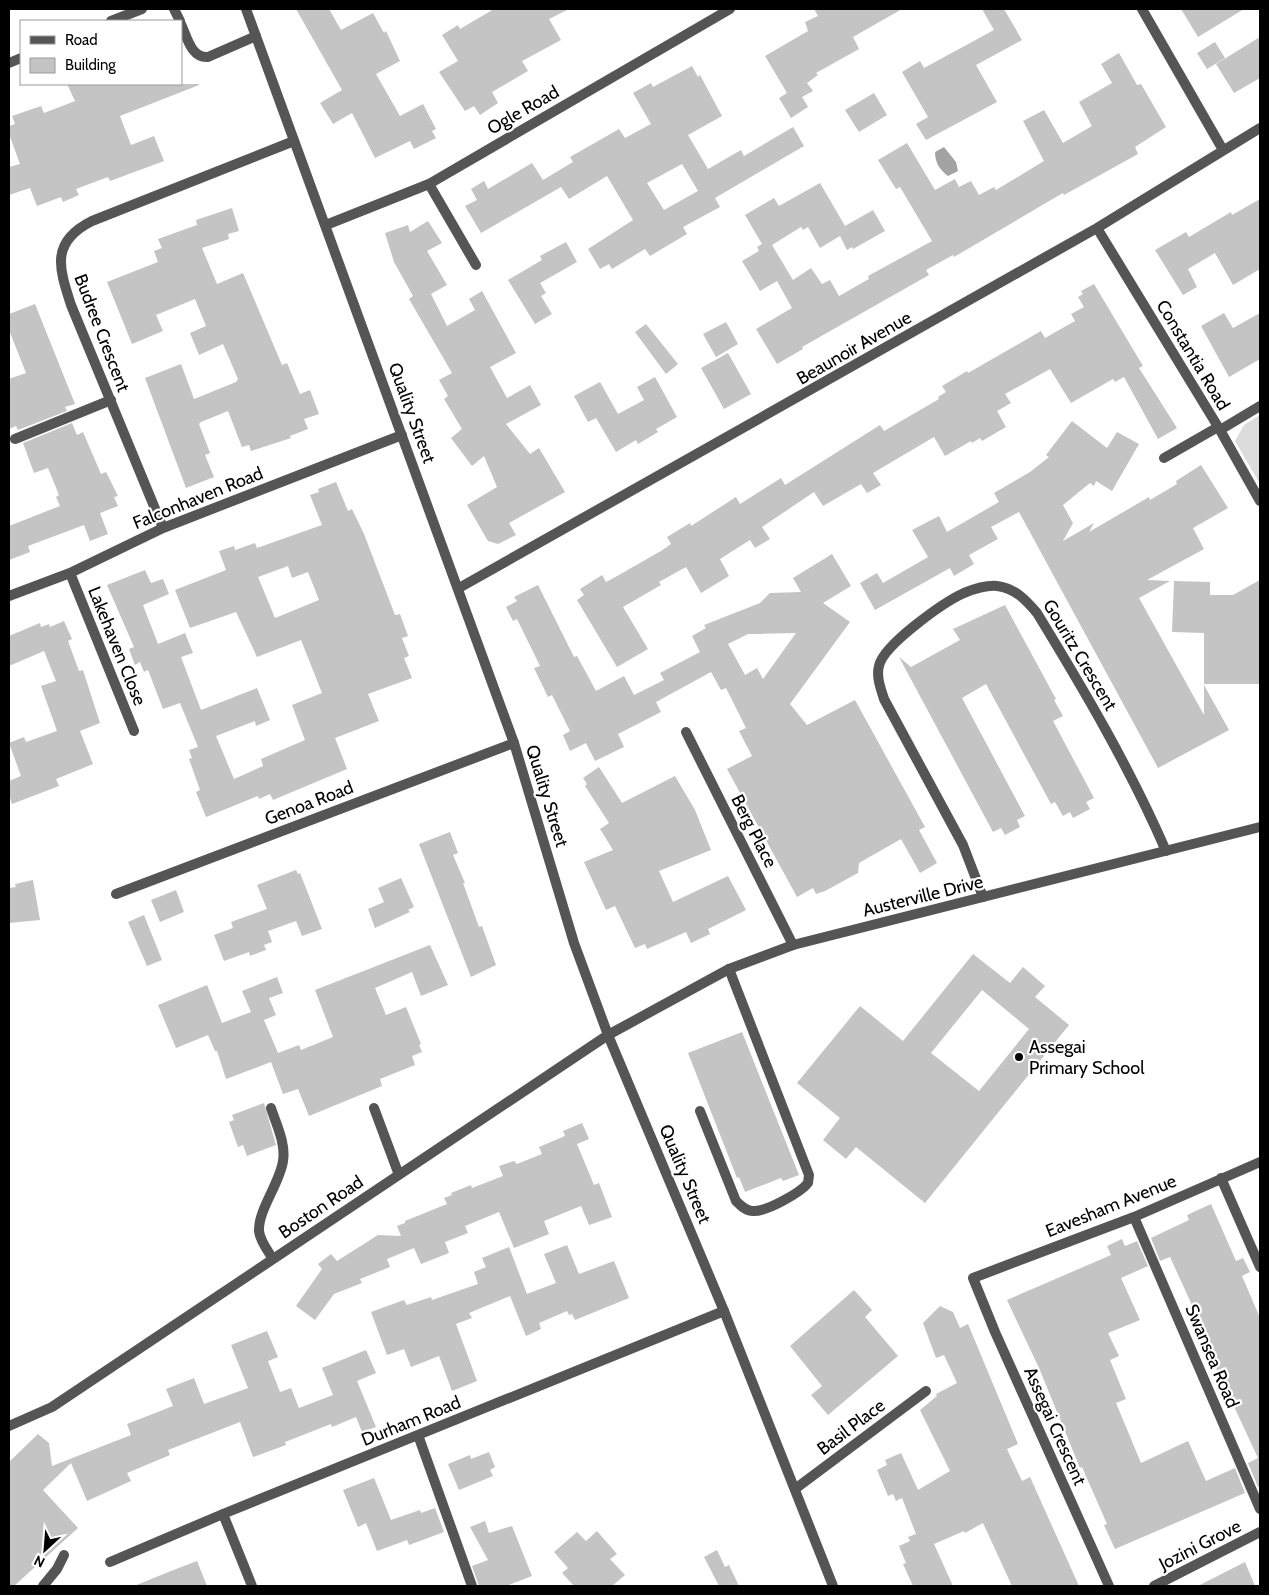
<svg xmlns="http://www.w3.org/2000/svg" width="1269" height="1595" font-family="Cabin,sans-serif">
<rect width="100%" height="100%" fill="#fff"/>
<path fill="#dcdcdc" d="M1260,415V484L1235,441L1244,425Z"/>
<path fill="#a3a3a3" d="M944,147L956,162L958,171L948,176C940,170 935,163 935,152Z"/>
<path fill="#c4c4c4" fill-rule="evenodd" d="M296,9H329L341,30L373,13L384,33L386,31L400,61L376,74L400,116L423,104L436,129L432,131L436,138L414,149L410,141L375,158L352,113L333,124L320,103L342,90Z
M494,9H569L549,19L561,40L522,61L528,71L492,92L498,103L480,115L474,106L465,111L439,72L458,61L442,35L458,25L460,29Z
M814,9H902L853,37L859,49L816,73L818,75L807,83L813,91L802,97L808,107L791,118L779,98L787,93L765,56L808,31L805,22L818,16Z
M982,9H1004L1022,40L976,65L997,102L926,140L916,124L928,117L902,72L920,61L924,68L994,30Z
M1181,9H1244L1198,37Z
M1260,37V78L1234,93L1216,64Z
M1215,42L1225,58L1207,69L1197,53Z
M1119,53L1137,85L1141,84L1166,127L1135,147L1138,154L1064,195L1063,193L954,257L953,255L926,270L929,275L802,347L803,349L777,364L756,329L792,308L777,281L760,291L742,261L759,251L757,247L762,244L745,215L774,198L779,206L820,183L845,226L873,210L885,231L853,249L852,247L847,250L840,236L820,248L808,227L803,230L801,227L772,245L793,280L811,268L822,284L830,280L839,296L869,279L868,276L932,241L900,187L896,189L878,160L907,143L935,190L955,179L959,187L971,181L979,195L994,187L996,190L1044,161L1023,121L1044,110L1063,143L1092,126L1079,102L1112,83L1101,64Z
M692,66L698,77L700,75L722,116L688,135L708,169L741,150L744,156L793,127L804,146L715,198L720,207L683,227L687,234L650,256L645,249L612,269L609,264L600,269L588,249L633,220L607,176L569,199L561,187L481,233L465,206L477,200L471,189L484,181L488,189L532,163L543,180L573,162L570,157L619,129L625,138L651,124L633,93L651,83L653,87ZM682,164L698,191L664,210L647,183Z
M67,84H199V85L120,116L131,145L154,136L164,161L110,181L108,177L76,189L79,195L63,202L61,197L37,206L30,188L9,195V167L20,164L9,134V126L15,124L12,116L41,106L44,113L75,101Z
M874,93L887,115L859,132L845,110Z
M1260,199V269L1233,285L1215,253L1188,269L1197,287L1183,295L1155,250L1186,232L1189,237L1231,212L1232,215Z
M232,208L239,231L228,234L229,239L202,248L217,284L243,273L282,365L287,363L300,394L310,390L319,414L304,419L308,429L290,436L291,438L251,451L249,445L242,447L228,411L201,422L199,424L210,453L205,455L214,477L186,488L145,378L181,364L194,399L236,382L238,379L223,344L199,355L190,333L206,326L195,299L156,315L163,331L132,344L107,282L158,262L154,251L162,248L158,239L197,225L196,220Z
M428,221L442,243L427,251L447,285L431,294L447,326L475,310L469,299L482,291L516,353L490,367L507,398L530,385L541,405L506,424L530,454L539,448L565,492L509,523L516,535L498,544L488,541L467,505L497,487L484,456L472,466L451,438L462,429L444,399L448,396L439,380L452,373L409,299L413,296L394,262L385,233L408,225L410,232Z
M566,242L577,262L540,283L546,293L541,296L552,314L535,324L508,280L542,260L540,256Z
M1094,284L1143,366L1139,368L1177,428L1158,439L1124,377L1115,382L1113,379L1071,403L1050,369L1005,394L1011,403L997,411L1006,427L982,441L980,438L972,443L971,441L945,456L934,437L873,473L881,485L867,493L861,484L823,506L814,492L762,527L770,539L755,548L750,540L720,559L729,576L701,593L686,567L659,582L661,585L623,607L648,649L617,667L577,600L584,595L580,589L602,575L606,582L610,580L661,551L671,544L667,537L690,523L691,526L736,497L740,504L781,478L785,485L880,425L884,431L939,399L938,397L946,392L942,386L967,371L968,373L1041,331L1045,338L1075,321L1071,314L1084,307L1078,297L1083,294L1081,291Z
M35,304L75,404L65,407L67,411L18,430L16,426L9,429V379L26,373L9,330V314Z
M1224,313L1233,328L1260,313V359L1229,377L1201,326Z
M726,322L738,344L716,357L703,334Z
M646,324L678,364L666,374L635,332Z
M728,353L751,394L724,409L701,368Z
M655,377L677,417L656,429L658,432L638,444L636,440L616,452L596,418L588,422L574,396L600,382L618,414L644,400L637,387Z
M1072,421L1107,448L1117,432L1139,444L1112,491L1096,481L1094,486L1090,483L1063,505L1073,523L1063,541L1094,523L1089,532L1149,497L1150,500L1177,484L1176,481L1201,465L1228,508L1193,528L1204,549L1147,580L1170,581L1139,598L1204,715V685L1229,730L1158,768L1019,512L991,527L998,539L969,555L974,564L954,576L950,568L875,610L860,583L877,573L883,583L928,557L912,530L939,516L947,532L999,502L994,493L1030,472L1049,457L1046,455Z
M72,423L77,435L83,432L101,474L106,472L118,496L114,497L118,506L100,513L108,534L90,541L84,525L28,546L30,552L9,560V526L60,506L56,497L59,495L48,468L34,473L23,443Z
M336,482L348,511L352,509L364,534L395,615L400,614L408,636L402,638L409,656L404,658L412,678L368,694L379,721L335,738L347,769L273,800L270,794L259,799L258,796L206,817L196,792L200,790L189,759L192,758L189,750L198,747L180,703L163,709L148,670L144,672L140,662L135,665L129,649L134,647L107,585L145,570L151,583L163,579L169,594L143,605L158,644L185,633L193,653L181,657L201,710L257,688L270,720L256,726L255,721L216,736L234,779L263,766L261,759L305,740L292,705L322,693L301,640L257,657L236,612L190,628L175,590L226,570L219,551L234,546L235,550L255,543L257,548L322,525L310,495L319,492L318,489ZM288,566L292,578L308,572L319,600L275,618L258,577Z
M832,554L851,586L823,603L850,622L790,704L807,725L855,700L925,827L919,830L937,863L920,873L901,839L859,863L858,873L825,891L816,894L813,888L797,897L727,769L752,756L739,731L746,728L726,688L721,690L711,672L656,702L661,712L618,734L624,747L595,761L586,743L570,751L563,735L570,731L552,695L548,697L534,668L540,666L517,619L513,621L506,607L517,601L514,597L538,585L574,657L577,656L596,691L624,676L634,695L664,680L660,673L700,652L692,636L706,628L704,625L760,603L770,593L801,592L793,578ZM796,633L763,679L757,668L745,675L728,644L748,634Z
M1260,580V684H1204V633L1172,632L1174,581L1210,582V595H1233Z
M1005,605L1056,699L1054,700L1063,716L1053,721L1094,798L1086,802L1090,809L1073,818L1070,812L1063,816L1055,802L1051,804L986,684L962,698L1025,816L1017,820L1020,827L1005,835L1001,828L993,832L899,657L911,667L960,640L953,629Z
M64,621L72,639L68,641L79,671L83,670L100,723L80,731L93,764L56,779L59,786L12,804L9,794V781L21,776L9,743L24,737L26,742L57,731L41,686L56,681L44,651L9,666V636L40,623L41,627L49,624L50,627Z
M599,767L622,803L675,776L695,810L711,850L659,871L673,902L728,876L746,910L708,929L710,934L691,943L686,932L647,949L645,944L635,948L615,906L606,910L584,862L613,850L600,829L609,823L585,786L587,784L583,778Z
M450,832L458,853L453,855L465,883H463L479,927L482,926L496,965L471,977L419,844Z
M296,870L298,874L300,873L322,929L302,936L296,921L268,931L272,942L264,945L266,950L250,956L249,952L224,961L214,935L233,928L231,922L267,909L257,885Z
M401,878L414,907L408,910L410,912L375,928L368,909L384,902L378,888Z
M33,880L40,920L9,923V888L16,887L15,884Z
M176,890L184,912L160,922L151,900Z
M144,915L162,960L147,966L128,922Z
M430,945L448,985L421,996L412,972L375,988L386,1015L406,1007L421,1044L419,1045L422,1052L412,1056L415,1065L380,1079L382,1086L309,1116L298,1089L283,1094L271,1062L226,1079L217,1051H215L208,1035L176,1048L158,1005L207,985L222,1023L251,1012L242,991L277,977L283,993L269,998L276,1015L264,1020L278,1053L299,1045L301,1050L333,1037L315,990Z
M973,954L1010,983L1023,967L1045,986L1035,997L1069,1025L925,1203L856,1147L846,1159L823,1140L840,1118L797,1083L860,1006L903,1041ZM982,990L1029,1029L979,1091L931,1053Z
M742,1032L799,1175L783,1181L781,1178L745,1192L739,1177L737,1178L688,1053Z
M264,1103L276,1145L247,1156L243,1145L238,1147L229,1122L234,1120L232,1115Z
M582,1123L589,1139L577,1144L594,1185L599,1183L612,1217L589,1225L581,1206L544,1221L549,1234L514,1248L499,1212L465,1226L468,1233L445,1242L449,1253L421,1264L414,1248L387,1259L390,1267L360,1279L362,1283L334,1294L315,1320L296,1306L322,1269L318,1264L331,1254L337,1261L378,1235L401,1236L397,1226L405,1223V1221L447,1204L444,1198L452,1195L451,1193L471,1185L472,1188L503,1176L499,1166L514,1161L517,1164L542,1154L539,1147L565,1136L563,1131Z
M1211,1204L1236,1261L1243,1258L1250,1272L1242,1276L1260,1318V1486L1258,1487L1248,1463L1258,1458L1217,1370L1191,1303L1170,1257L1160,1261L1151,1238L1189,1220L1187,1215Z
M1122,1239L1125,1246L1137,1241L1148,1266L1121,1278L1140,1320L1108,1333L1119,1356L1110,1360L1126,1399L1116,1403L1141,1463L1188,1441L1206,1481L1235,1468L1245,1493L1115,1549L1104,1525L1107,1524L1082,1467L1080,1468L1039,1368L1007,1300L1111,1255L1107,1246Z
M567,1245L579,1274L614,1261L629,1298L575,1320L572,1314L569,1315L567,1311L539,1323L541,1329L526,1336L510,1296L469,1313L472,1318L456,1324L477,1381L452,1391L439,1356L411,1367L404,1349L387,1355L371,1312L404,1300L407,1305L431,1297L432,1300L478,1284L474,1272L486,1267L482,1258L509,1247L527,1294L556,1283L544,1254Z
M854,1290L872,1310L865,1317L898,1356L828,1415L811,1395L822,1386L790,1346Z
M940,1306L953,1312L960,1328L968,1324L1018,1444L1007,1449L1022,1481L1030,1477L1079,1586H1012L983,1523L965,1533L964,1531L934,1544L953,1586H913L903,1564L906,1563L899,1546L910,1541L908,1537L916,1534L902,1498L896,1501L893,1494L888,1496L877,1470L887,1465L885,1460L901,1453L918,1490L950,1471L920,1410L937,1396L936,1394L957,1383L944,1355L936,1358L923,1323Z
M267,1331L278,1357L268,1361L280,1392L291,1388L299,1408L333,1395L322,1368L366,1350L376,1373L357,1381L376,1427L362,1432L356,1417L332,1427L331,1424L285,1442L286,1445L253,1457L240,1422L168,1450L170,1455L127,1473L131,1481L87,1501L71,1463L43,1490L78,1528L14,1586H9V1462L38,1434L49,1443L52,1466L131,1435L127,1424L173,1406L166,1389L194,1378L204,1404L248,1388L231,1345Z
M489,1452L495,1467L490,1470L493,1476L459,1490L448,1464L470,1455L471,1459Z
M374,1478L391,1520L420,1510L421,1513L435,1508L444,1532L409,1545L407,1540L377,1551L366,1523L358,1527L343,1490Z
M485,1521L489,1533L512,1526L532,1576L506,1586H479L472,1566L488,1560L470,1527Z
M597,1531L617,1554L610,1559L625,1575L612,1586H574L562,1573L568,1568L554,1552L577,1532L586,1541Z
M717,1550L725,1567L729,1565L739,1586H719L704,1557Z
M197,1561L207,1586H134L171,1571Z
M1245,1562L1255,1586H1198Z"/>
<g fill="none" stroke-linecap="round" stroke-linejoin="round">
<path stroke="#555" stroke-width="10" d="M174,9L180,21
M181,24C187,37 191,58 208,57L256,36
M15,439L111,400
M1164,458L1218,427
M271,1108C276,1124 286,1143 283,1161C280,1183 258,1210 259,1231C260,1241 268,1251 273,1259
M374,1108L399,1175
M700,1111L736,1201C741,1206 746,1211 753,1211C766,1212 800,1193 808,1183L809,1175L729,969
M9,1426L52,1407L608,1035
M43,1586L57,1569L64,1555"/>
<path stroke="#555" stroke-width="10" d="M1142,9L1223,150
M111,21L142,9
M9,63L21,58
M429,184L476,265
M326,225L429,184L730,9
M1097,228L1220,430L1260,501
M1220,430L1260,406
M163,528L71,305C59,268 50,242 92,221L294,141
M70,573L134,731
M459,588L1097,228L1260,128
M9,596L70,573L163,528L402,435
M686,732L793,945
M116,894L514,743
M983,897L963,845L884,699C881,689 876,677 879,666C883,645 944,602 964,593C974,589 986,585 997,586C1015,588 1026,600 1037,613C1084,690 1130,768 1166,851
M1221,1178L1260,1267
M1134,1217L1260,1509
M418,1435L472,1586
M795,1489L926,1391
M223,1514L252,1586
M110,1562L223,1514L724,1311
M1109,1586L995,1332L973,1278L1134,1217L1260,1162
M1154,1586L1260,1532"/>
<path stroke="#555" stroke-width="10" d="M246,9L514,743L574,943L608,1035L724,1311L833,1586
M608,1035L729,969L793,945L1260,827"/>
</g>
<circle fill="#000" stroke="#fff" stroke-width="2" cx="1019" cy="1057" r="5"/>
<g text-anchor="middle" stroke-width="4.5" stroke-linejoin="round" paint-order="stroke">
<g font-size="18" fill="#000" stroke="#fff">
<text transform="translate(523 110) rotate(-30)" y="6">Ogle Road</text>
<text transform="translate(102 333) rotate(69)" y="6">Budree Crescent</text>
<text transform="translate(854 348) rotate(-30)" y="6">Beaunoir Avenue</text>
<text transform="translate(1193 355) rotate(59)" y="6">Constantia Road</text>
<text transform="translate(412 413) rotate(70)" y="6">Quality Street</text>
<text transform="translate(198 498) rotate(-22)" y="6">Falconhaven Road</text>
<text transform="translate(117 646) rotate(68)" y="6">Lakehaven Close</text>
<text transform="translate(1080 655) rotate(59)" y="6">Gouritz Crescent</text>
<text transform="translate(547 796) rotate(73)" y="6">Quality Street</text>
<text transform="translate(309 803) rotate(-21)" y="6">Genoa Road</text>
<text transform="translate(754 831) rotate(63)" y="6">Berg Place</text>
<text transform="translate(923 896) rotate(-14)" y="6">Austerville Drive</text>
<text transform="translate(685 1174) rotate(67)" y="6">Quality Street</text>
<text transform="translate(1111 1206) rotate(-22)" y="6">Eavesham Avenue</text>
<text transform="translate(321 1207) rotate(-34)" y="6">Boston Road</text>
<text transform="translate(1212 1356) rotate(67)" y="6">Swansea Road</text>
<text transform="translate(411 1421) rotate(-22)" y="6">Durham Road</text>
<text transform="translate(1055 1426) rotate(66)" y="6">Assegai Crescent</text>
<text transform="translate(851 1427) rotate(-37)" y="6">Basil Place</text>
<text transform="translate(1200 1545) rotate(-27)" y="6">Jozini Grove</text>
</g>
<g font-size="18" fill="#000" stroke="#fff" text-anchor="start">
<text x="1029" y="1053">Assegai<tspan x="1029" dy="21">Primary School</tspan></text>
</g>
</g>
<rect width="1269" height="1595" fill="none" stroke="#000000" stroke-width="20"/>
<rect x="20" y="20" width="162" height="65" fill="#ffffff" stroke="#999999"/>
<rect x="30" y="36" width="25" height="8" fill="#555555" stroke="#999999"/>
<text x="65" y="45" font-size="15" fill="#000000">Road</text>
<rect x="30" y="58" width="25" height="15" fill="#c4c4c4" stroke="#999999"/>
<text x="65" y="70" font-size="15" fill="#000000">Building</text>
<g transform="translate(45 1550) rotate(206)" stroke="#ffffff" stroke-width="4" paint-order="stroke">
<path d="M0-4L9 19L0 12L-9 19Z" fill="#000000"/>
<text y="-8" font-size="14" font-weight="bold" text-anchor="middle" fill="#000000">N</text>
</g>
</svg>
